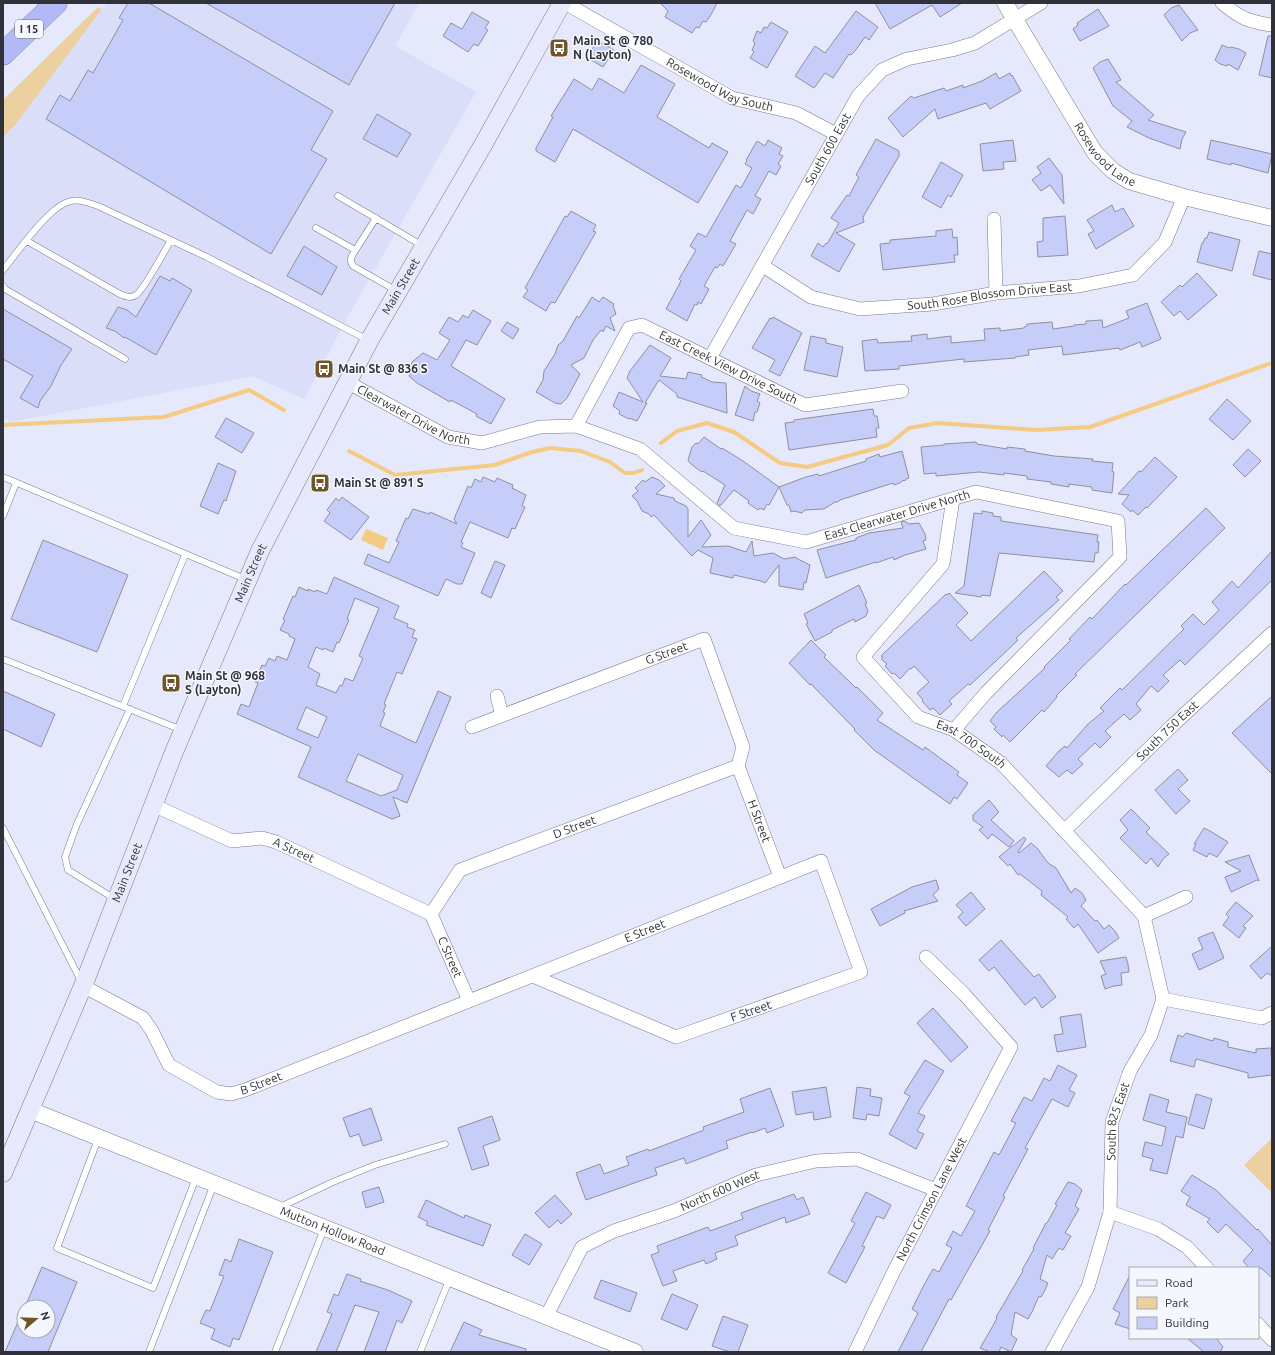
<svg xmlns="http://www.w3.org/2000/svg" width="1275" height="1355" font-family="Ubuntu,sans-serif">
<rect width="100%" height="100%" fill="#e5e9fb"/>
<path fill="#dadef8" d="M108,3H419L395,46L476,92L349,315L304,399L253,376L11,422L3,418V137L15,125L102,9Z"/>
<path fill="#edd09f" d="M98,7L102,9L15,125L3,137V100Z
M1272,1138V1193L1244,1165Z"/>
<path fill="#f5ca83" d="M366,529L388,538L383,550L361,540Z"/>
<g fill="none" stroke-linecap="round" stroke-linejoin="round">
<path stroke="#f5ca83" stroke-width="4" d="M3,425L164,417L249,390L284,410
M661,443L677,431L707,423L734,432L780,463L807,467L888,445L909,428L938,423L1036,430L1090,427L1272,363
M349,451L395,475L495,465L532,452L550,448L581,451L610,462L625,473H634L642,470"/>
</g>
<path fill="#c6cdf9" stroke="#8e90a1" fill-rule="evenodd" d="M128,3H149L333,111L311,150L327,159L271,254L46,119L60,95L70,101L88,70L93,73L123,20L119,18Z
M206,3H395L349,85Z
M660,3H717L712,13L706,22L703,21L699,28L696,27L692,33L665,17L668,11Z
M875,3H962L940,17L932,5L890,29Z
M1179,5L1198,30L1190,33L1182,41L1164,15L1171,8Z
M1098,9L1109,26L1080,41L1073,29L1078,25L1077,23Z
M856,11L878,27L869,40L865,37L855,51L851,55L849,54L833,78L825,73L814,88L795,76L815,46L825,53Z
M472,12L489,22L485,28L488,30L478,46L474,44L468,52L443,36L451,23L462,29Z
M771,22L788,32L767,68L750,58L754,52L752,50L755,43L753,41L757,31L761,33L764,27L767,28Z
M1268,36H1272V78L1259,75Z
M598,41L614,50L603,67L586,57Z
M1222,45L1229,48L1231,47L1239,49L1246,53L1238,70L1228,64L1227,66L1220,64L1215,60Z
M1108,59L1121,80L1116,82L1154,115L1148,120L1186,132L1182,139L1180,149L1149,138L1127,127L1132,121L1113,106L1093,68L1100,62Z
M641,65L675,84L657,117L709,148L712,143L728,152L698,203L573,129L555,162L536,151V148L553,117L551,116L574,79L592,90L599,78L624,93Z
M996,73L999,79L1010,73L1011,76L1012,75L1021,91L990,109L986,103L938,119L935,109L903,137L888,118L911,96L914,98L944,88L946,91L963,85V88L982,81Z
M377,114L411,134L397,157L363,139Z
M876,139L899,151V156L863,217L864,222L836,233L855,244L839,272L811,256L818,243L823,247L826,243L827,244L839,223L831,218L847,195L849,196L859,177L856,175Z
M768,140L782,148L779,154L783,156L778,164L781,166L776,175L769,171L755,196L761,199L753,214L747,210L730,241L736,244L723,266L720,264L717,268L715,267L704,286L709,289L701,304L698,302L697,305L695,304L687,321L666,309L681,281L679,279L696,250L690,246L698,233L706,237L736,185L741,188L752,168L745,164L747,161L746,160L757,141L765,146Z
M1013,140L1016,161L1003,162L1004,169L983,171L980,144Z
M1211,140L1272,154L1268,173L1231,163V165L1207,159Z
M1049,158L1062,175L1064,204L1050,185L1041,191L1032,180L1041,173L1037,167Z
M941,162L963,175L951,197L948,195L941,208L922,197Z
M1112,205L1115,212L1123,208L1134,226L1096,249L1088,234L1094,231L1087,220Z
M571,211L596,225L593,231L596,232L555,303L551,302L546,311L523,297L528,290L525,288L565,216L567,217Z
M1065,216L1068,255L1038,257L1037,242L1043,241V218Z
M952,229L953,238L957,237L958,255H954L955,262L883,270L880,244L890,243V240L936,236V231Z
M1209,232L1240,240L1232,271L1197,262L1202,243H1203L1205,238H1207Z
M304,246L337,267L322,295L287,276Z
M1259,251L1272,254V280L1253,275Z
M1197,273L1217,295L1188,320L1180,311L1174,316L1161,302L1180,285L1182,287Z
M160,276L170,281L172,278L192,290L156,355L125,337L124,338L115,331L106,328L118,307L127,310L136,317Z
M592,297L599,302L603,297L614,304L613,306L616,314L610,318L615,331L606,326L603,332L601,330L593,340L584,358L571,365L580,374L567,398L561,404L555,403L536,392L543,380L544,371L555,354L558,345L563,341L577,316L579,318Z
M1147,303L1161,339L1142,347L1140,342L1120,350L1119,348L1063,355L1062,346L1028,350L1029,355L1015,357V358L964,362V359L899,366V369L865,371L862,341L877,339L878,343L912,341L911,336L927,334V339L951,336V343L985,340L984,329L1000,328V331L1024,328V327L1027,326V324L1052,322L1053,329L1074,326V325L1086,324V321L1102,320L1103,328L1129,318L1126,311Z
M3,309L72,349L61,365L51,386L40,401L38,408L20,398L33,376L3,359Z
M473,310L491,321L477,345L466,340L451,366L505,399L491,424L476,416L477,414L451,400L450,402L417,383L409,376L413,369L411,368L412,362L423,353L437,360L450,340L439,333L449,317L458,322L463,315L468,318Z
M773,317L802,333L780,376L769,371L775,360L752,348L770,318L772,319Z
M507,322L519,329L513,339L501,331Z
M811,336L826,339V343L843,347L837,377L804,370Z
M650,345L671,358L660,376L686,379L688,372L702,375L701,377L712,382L726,383L727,413L677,397V394L659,380L645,403H647L637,421L629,418V419L619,414L620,411L613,406L619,392L643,402L627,378L630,371Z
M745,386L751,391L760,394L757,401L760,403L757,412H755L753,421L735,415Z
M1227,399L1251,421L1233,440L1209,419Z
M873,409L874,416H877L879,428H876L877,437L789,450L785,423L794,422V420Z
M226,418L254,433L242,453L215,437Z
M704,437L721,449L722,448L743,461L779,487L769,505L767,504L764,510L760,508L758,510L748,503L749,501L734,490L720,506L717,503L725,485L703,471L702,472L696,468L690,463L688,460L692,447L696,443L698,444Z
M976,442L977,444L1007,449V447L1025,449V451L1054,456L1093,459L1092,461L1113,463L1112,471L1114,472L1112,493L1092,490V487L1069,484V487L1051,484V482L1027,479V476L1004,473V475L979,472L936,476V473L924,474L921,447L944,445V444Z
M1248,449L1261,461L1245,477L1233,465Z
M902,451L909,478L906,479V480L902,481L900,483L894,485L893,483L840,500L838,502H835L824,509L805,510L802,513L794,511L791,512L789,505H787L779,487L806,477L818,474L819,476L866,461V459L879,454L880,457Z
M1155,457L1177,477L1147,508L1146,507L1138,515L1132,510L1131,512L1122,504L1129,495L1118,494L1139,471L1141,472Z
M218,463L236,471L226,501L224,500L218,514L200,506Z
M483,477L495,482L497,478L513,485L512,488L526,495L522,506L525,507L515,529L512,528L508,538L470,522L461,542L463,543L461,547L475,553L462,584H457L446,579L438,596L364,564L368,554L389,563L399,542L396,541L406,518L408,519L413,509L429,514L430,512L457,524L454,519L468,486L471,488L475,479L481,482Z
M652,477L659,480L665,486L656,494L674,498L675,501L686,506L688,509V537L701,520L711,535L702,547L728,546L746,552L752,541L754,556L773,553L784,559L795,557L798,559L810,565L806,583L804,582L803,590L779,586V565L765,583L761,581L734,575L733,578L710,573L713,558L698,550L692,556L654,515L651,517L649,514L642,511L637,501L632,496L638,491L635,488L643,480L645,482Z
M342,497L369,517L351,540L324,521L330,513L327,510L336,498L339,501Z
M1206,508L1225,528L1075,674L1077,675L1056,696L1057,697L1044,712L1042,710L1010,742L1003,735L1002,737L994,729L996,727L990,721L996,713L1045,668L1044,667L1071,640L1069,639L1090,617L1092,619L1125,584L1126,585Z
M982,511L993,513V516L1001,517V521L1098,535L1097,542H1099L1098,553H1095L1094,562L999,553L990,596L982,595L981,597L955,593L964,586L974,513L982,514Z
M904,521L909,524L919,523L925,534L926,540L923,541L926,549L905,555L894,560L893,557L876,563V562L826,578L817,550L856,540V538L869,533L903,528L901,522Z
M43,540L128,575L97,652L11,619Z
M1272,551V580L1185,665L1180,660L1163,675L1169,681L1158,692L1151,686L1136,704L1141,710L1130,720L1124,714L1105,731L1111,737L1100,748L1095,743L1078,759L1083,764L1072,774L1067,770L1059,777L1046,766L1059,751L1065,746L1067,748L1088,724L1104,711L1100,708L1120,688L1122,690L1184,629L1181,626L1193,614L1204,625L1219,610L1212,602L1232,581L1238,588Z
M495,561L505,565L491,598L481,593Z
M1044,571L1063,591L1056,597L1059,600L1016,638L1018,640L996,661L970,685L968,684L949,701L952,704L940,715L933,708L930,710L922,701L923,700L917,693L929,682L914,666L911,669L910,668L900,679L894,673L892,674L885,666L887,664L881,659L883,657L881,656L946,594L947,595L949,593L968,613L956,625L971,641Z
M334,577L399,606L394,618L408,624L407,627L415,630L412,637L417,639L402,674L397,672L384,704L386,705L383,712L385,713L380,726L416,743L438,691L451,697L407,803L393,797L400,816L392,819L298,777L311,747L237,714L241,704L249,707L258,683L255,682L262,665L265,666L269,658L275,661L277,656L287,660L295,639L289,636V634L280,630L285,620L283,619L293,596L295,597L299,587L308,591V589L315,592L316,590L327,594ZM355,598L379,608L359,656L363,658L353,681L345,678L342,686L340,685L336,693L316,685L320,674L308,667L316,647L323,650L324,648L333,652L337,642L339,643L349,620L347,619ZM306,707L327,717L318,738L297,729ZM358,754L403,775L397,790L381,796L346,781Z
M859,585L867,603L865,604L868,611L866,616L855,622L854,619L832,630V632L815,641L806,624L808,623L804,614Z
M811,640L826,655L824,657L856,688L857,687L883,713L877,720L923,750L925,747L959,772L957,775L968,783L957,799L954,797L950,804L874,750L854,730L855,729L811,684L810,685L789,663Z
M3,691L55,714L41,747L3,729Z
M1272,696V774L1232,733Z
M1178,769L1188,780L1178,789L1190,801L1176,814L1155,790Z
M989,800L999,812L991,820L1014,841L1009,847L992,834L988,839L979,830L983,827L973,820V815Z
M1131,809L1150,828L1146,832L1169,854L1163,859L1158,867L1151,858L1146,864L1120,838L1128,830L1120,820Z
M1204,828L1210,831L1228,842L1217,857L1209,853L1207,857L1193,850L1196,844H1194Z
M1024,837L1026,839L1018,852L1019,853L1031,843L1037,848L1048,863L1056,868L1071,893L1075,888L1082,893L1086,900L1081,906L1095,921L1097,920L1104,929L1109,925L1115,931L1119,938L1098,953L1078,924L1074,928L1066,919L1068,917L1041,895L1042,891L1020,874L1018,875L1010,864L1008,866L999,857L1012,846H1013Z
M1249,855L1259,881L1257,880L1231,892L1225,877L1241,871L1225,862Z
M936,880L939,889L933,895L938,901L904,911L905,913L880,926L871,909L912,887Z
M971,892L985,909L966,926L958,917L963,912L956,905Z
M1236,902L1253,916L1243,926L1246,928L1239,938L1223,925L1229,917L1226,914Z
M1213,932L1224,958L1199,970L1192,954L1203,949L1198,938Z
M1001,940L1034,977L1039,974L1056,997L1042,1008L1035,997L1025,1005L994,967L989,971L979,960Z
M1272,946V976L1267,973L1261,979L1250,966Z
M1126,957L1128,964L1129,972L1121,973L1122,985L1114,986L1105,989L1101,976L1106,974L1100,961Z
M933,1008L968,1047L951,1062L917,1023Z
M1081,1014L1086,1047L1057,1052L1054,1035L1063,1034L1060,1017Z
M1186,1033L1213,1041L1214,1038L1228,1042V1047L1256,1053V1049L1271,1048L1272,1075L1248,1078V1073L1196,1059L1194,1067L1170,1061L1178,1035L1183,1037Z
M925,1060L944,1071L918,1113L925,1116L917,1131L924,1134L916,1149L889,1134L910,1096L904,1093Z
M1058,1065L1077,1075L1069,1090L1075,1093L1068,1107L1052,1099L1025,1148L1028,1149L1003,1196L1005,1197L988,1230L990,1231L951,1300L949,1299L921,1352H898L918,1313L912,1309L924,1285L933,1269L939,1272L952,1248L946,1245L953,1231L961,1236L975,1211L966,1206L994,1152L999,1155L1016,1123L1011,1121L1024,1097L1032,1101L1044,1078L1050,1081Z
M826,1087L831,1117L814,1120L813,1112L796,1115L792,1092Z
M857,1087L871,1089L870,1096L882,1098L879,1116L867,1114L866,1120L853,1118Z
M770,1088L784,1126L767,1133L765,1128L752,1133V1132L726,1141L728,1148L686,1164L684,1158L655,1168L657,1175L586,1200L576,1173L600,1164L604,1174L629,1165L626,1157L648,1149L649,1151L704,1130L703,1127L744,1112L740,1099Z
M1150,1094L1169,1100L1166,1112L1187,1117L1183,1138L1176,1136L1167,1174L1150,1170L1153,1159L1142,1156L1145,1142L1162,1146L1166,1127L1143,1120Z
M1196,1094L1212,1099L1204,1129L1188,1124Z
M371,1108L382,1140L363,1146L359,1134L350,1137L343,1118Z
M492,1116L500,1140L483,1146L489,1165L472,1170L458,1128Z
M1192,1175L1216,1190L1257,1230L1258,1229L1272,1245V1278L1261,1268H1249L1243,1261L1253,1250L1226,1224L1218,1233L1207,1222L1210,1219L1186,1205L1190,1197L1181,1191Z
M1068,1182L1075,1184L1082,1190L1075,1206L1079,1209L1065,1233L1071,1236L1063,1250L1059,1248L1052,1259L1047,1255L1040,1279L1048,1283L1045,1290L1041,1297L1039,1296L1032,1312L1028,1319L1015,1312L1011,1335L1017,1339L1011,1352L1001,1347L999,1352H990L980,1348L990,1331L997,1318L996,1317L1023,1271L1022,1270L1034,1249L1033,1248L1046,1223H1047L1057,1205L1055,1204Z
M379,1187L384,1202L366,1208L362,1192Z
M866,1192L891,1205L884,1219L877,1216L862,1246L865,1247L846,1283L828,1273L855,1223L851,1221Z
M794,1194L797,1200L803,1197L810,1214L786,1223L785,1217L735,1236L738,1245L715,1253L717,1259L706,1264L704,1260L673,1271L677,1281L663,1286L651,1255L659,1252L657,1246L708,1227L710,1231L743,1219L741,1213Z
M555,1195L572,1214L561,1224L558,1220L549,1228L535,1213Z
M426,1200L464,1218L465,1215L491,1225L483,1246L426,1225L428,1222L418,1217Z
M525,1234L542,1244L529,1265L512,1255Z
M239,1239L273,1252L239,1340L233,1338L230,1347L211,1339L215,1329L200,1323L206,1310L210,1311L224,1276L219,1275L225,1259L231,1262Z
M42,1267L77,1282L48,1352H5L24,1308V1331H48V1307H25Z
M347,1274L361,1279L360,1281L388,1290L412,1301L402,1323L397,1320L385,1352H364L379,1312L355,1305L336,1352H316L332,1314L327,1312L334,1294L338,1296Z
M1130,1275V1329L1115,1324L1120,1313L1113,1309Z
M601,1280L637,1293L630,1312L594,1298Z
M672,1294L698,1305L687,1330L661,1319Z
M723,1316L748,1325L738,1352H730L712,1346Z
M464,1322L482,1330L479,1335L526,1349V1352H450Z
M1187,1338H1216L1223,1347L1220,1352H1204Z"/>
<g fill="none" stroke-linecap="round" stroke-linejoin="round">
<defs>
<path id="service" d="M338,196L423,246
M376,218L353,254C350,259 350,261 353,266L397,291
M316,228L355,250
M27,241L118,293C124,296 130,299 136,295C144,290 165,250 171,240
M3,270C17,253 48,208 68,202C78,198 88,203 98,206L207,257L368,340
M3,286L5,289L125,359
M3,477L245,579
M3,516L16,483
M3,659L182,730
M123,706L185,555
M3,828L81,981
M115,899L68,870L65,857L77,824L130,709
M98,1139L57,1248L153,1288L196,1178
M280,1207L333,1182L375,1165L445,1144
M149,1352L214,1184
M275,1352L324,1229
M420,1352L450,1278"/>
<g id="minor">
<path id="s1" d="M565,3L732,98L796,113L836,134"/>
<path d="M1222,3C1240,18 1249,22 1272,25"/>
<path d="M994,219L996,293"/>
<path id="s2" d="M763,266L811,297L860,309L933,304L996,293L1079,286L1133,275L1165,242L1184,197"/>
<path id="s3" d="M710,358L858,96L882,70L907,59L952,50L975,43L1041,3"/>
<path id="s4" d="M347,382L448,437L482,443L540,427L576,426L640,449L734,528L806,542L976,492L1118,521L1120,557L986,693L954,730"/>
<path id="s5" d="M576,426L629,328L642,325L805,405L902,391"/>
<path id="s6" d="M953,499L943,564L863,657L918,717L954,730L1001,763L1144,916L1163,999"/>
<path d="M497,696L502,715"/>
<path id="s7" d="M472,727L704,639L743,747L738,766"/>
<path id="s8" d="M738,766L780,877"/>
<path id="s9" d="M153,805L232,841L262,838L276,842L431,914"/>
<path id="s10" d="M1064,831L1173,725L1272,633"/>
<path id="s11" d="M431,914L460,870L738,766"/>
<path id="s12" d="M431,914L469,1001"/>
<path d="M1144,916L1186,897"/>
<path id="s13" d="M83,986L143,1018L152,1031L169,1065L217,1092L231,1094L245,1090L821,861L861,972L676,1037L533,976"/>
<path d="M1163,999L1262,1018L1272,1013"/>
<path d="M1110,1212L1158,1229L1187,1247L1207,1268"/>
<path id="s14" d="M546,1317L582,1247L614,1231L674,1211L756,1175L816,1161L857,1159L936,1190"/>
<path d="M1258,1324L1272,1340"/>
<path id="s15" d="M855,1352L895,1269L1011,1047L964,994L926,957"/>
<path id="s16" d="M1052,1352L1088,1287L1110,1212L1112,1122L1130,1071L1151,1035L1163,999"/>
</g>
<g id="tertiary">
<path id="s17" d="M1005,3L1095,153L1113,171L1129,181L1184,197L1272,218"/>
<path id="s18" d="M30,1110L635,1352"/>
</g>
<g id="secondary">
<path id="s19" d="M3,1173L83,986L174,752L260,551L369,341L483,145L562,3"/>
</g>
<path id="motorway" d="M3,54L56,3"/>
</defs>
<use href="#service" stroke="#797b8c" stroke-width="7"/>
<use href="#minor" stroke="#797b8c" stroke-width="14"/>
<use href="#tertiary" stroke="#797b8c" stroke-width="17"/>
<use href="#secondary" stroke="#797b8c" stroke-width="19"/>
<use href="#motorway" stroke="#848ab4" stroke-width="23"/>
<use href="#service" stroke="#fff" stroke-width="6"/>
<use href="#minor" stroke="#fff" stroke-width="13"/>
<use href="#tertiary" stroke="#fff" stroke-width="16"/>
<use href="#secondary" stroke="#e8eafc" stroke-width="18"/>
<use href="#motorway" stroke="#b1baf6" stroke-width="22"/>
</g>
<defs>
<symbol id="bus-square" viewBox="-11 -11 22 22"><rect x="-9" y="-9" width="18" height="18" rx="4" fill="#6f5527" stroke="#f5f7fe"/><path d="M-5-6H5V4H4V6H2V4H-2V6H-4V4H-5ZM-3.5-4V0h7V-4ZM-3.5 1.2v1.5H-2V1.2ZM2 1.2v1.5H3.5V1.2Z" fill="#fff"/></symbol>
</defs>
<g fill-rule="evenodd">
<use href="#bus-square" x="548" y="37" width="22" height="22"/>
<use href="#bus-square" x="313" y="358" width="22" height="22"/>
<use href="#bus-square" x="309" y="472" width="22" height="22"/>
<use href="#bus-square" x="160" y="672" width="22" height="22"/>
</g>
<g text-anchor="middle" stroke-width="3" stroke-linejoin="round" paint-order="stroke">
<rect fill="#f5f7fe" stroke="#6c6d74" stroke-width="1" x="15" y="20" width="28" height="18" rx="3"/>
<g font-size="11" font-weight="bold" fill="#313239">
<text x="29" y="33">I 15</text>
</g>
<g font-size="12" font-weight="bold" fill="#313239" stroke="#f5f7fe" text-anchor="start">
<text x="573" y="45">Main St @ 780<tspan x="573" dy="14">N (Layton)</tspan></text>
<text x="338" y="373">Main St @ 836 S</text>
<text x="334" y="487">Main St @ 891 S</text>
<text x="185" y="680">Main St @ 968<tspan x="185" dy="14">S (Layton)</tspan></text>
</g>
<g font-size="12" fill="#313239" stroke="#f5f7fe">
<text dy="4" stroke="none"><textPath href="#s1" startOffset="176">Rosewood Way South</textPath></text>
<text dy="4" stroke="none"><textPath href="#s3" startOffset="240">South 600 East</textPath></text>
<text dy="4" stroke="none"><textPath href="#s17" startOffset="183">Rosewood Lane</textPath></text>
<text dy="4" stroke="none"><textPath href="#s19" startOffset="973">Main Street</textPath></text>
<text dy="4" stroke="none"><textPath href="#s2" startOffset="238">South Rose Blossom Drive East</textPath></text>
<text dy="4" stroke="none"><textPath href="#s5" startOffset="221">East Creek View Drive South</textPath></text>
<text dy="4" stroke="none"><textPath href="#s4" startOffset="75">Clearwater Drive North</textPath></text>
<text dy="4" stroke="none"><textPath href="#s4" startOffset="605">East Clearwater Drive North</textPath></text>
<text dy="4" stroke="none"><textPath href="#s19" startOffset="649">Main Street</textPath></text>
<text dy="4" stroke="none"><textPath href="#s7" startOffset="208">G Street</textPath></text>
<text dy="4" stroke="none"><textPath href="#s10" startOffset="144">South 750 East</textPath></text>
<text dy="4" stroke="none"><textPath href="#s6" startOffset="330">East 700 South</textPath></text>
<text dy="4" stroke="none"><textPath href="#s8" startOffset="59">H Street</textPath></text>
<text dy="4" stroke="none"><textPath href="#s11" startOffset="175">D Street</textPath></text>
<text dy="4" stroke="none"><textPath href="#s9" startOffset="151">A Street</textPath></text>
<text dy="4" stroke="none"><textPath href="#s19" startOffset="325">Main Street</textPath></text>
<text dy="4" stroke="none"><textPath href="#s13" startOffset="636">E Street</textPath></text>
<text dy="4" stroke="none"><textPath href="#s12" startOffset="47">C Street</textPath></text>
<text transform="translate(751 1011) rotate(-19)" y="4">F Street</text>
<text dy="4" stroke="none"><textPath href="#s13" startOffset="223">B Street</textPath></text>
<text dy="4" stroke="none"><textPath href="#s16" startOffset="244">South 825 East</textPath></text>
<text dy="4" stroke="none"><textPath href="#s14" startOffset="228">North 600 West</textPath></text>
<text dy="4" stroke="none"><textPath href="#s15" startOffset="171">North Crimson Lane West</textPath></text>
<text dy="4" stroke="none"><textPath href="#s18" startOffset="326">Mutton Hollow Road</textPath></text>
</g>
</g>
<rect width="1275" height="1355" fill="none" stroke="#313239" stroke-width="8"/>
<rect x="1129" y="1267" width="130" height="72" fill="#f5f7fe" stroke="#a7a8af"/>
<rect x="1137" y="1280" width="20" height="6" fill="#e8eafc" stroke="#a7a8af"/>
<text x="1165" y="1287" font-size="12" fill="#313239">Road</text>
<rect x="1137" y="1297" width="20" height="12" fill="#edd09f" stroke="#a7a8af"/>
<text x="1165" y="1307" font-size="12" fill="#313239">Park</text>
<rect x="1137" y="1317" width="20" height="12" fill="#c6cdf9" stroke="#a7a8af"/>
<text x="1165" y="1327" font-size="12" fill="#313239">Building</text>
<g transform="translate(36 1319) rotate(71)"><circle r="19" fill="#f5f7fe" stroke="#a7a8af"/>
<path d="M0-3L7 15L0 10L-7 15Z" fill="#6f5527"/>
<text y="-6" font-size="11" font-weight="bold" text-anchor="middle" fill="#313239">N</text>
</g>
</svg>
